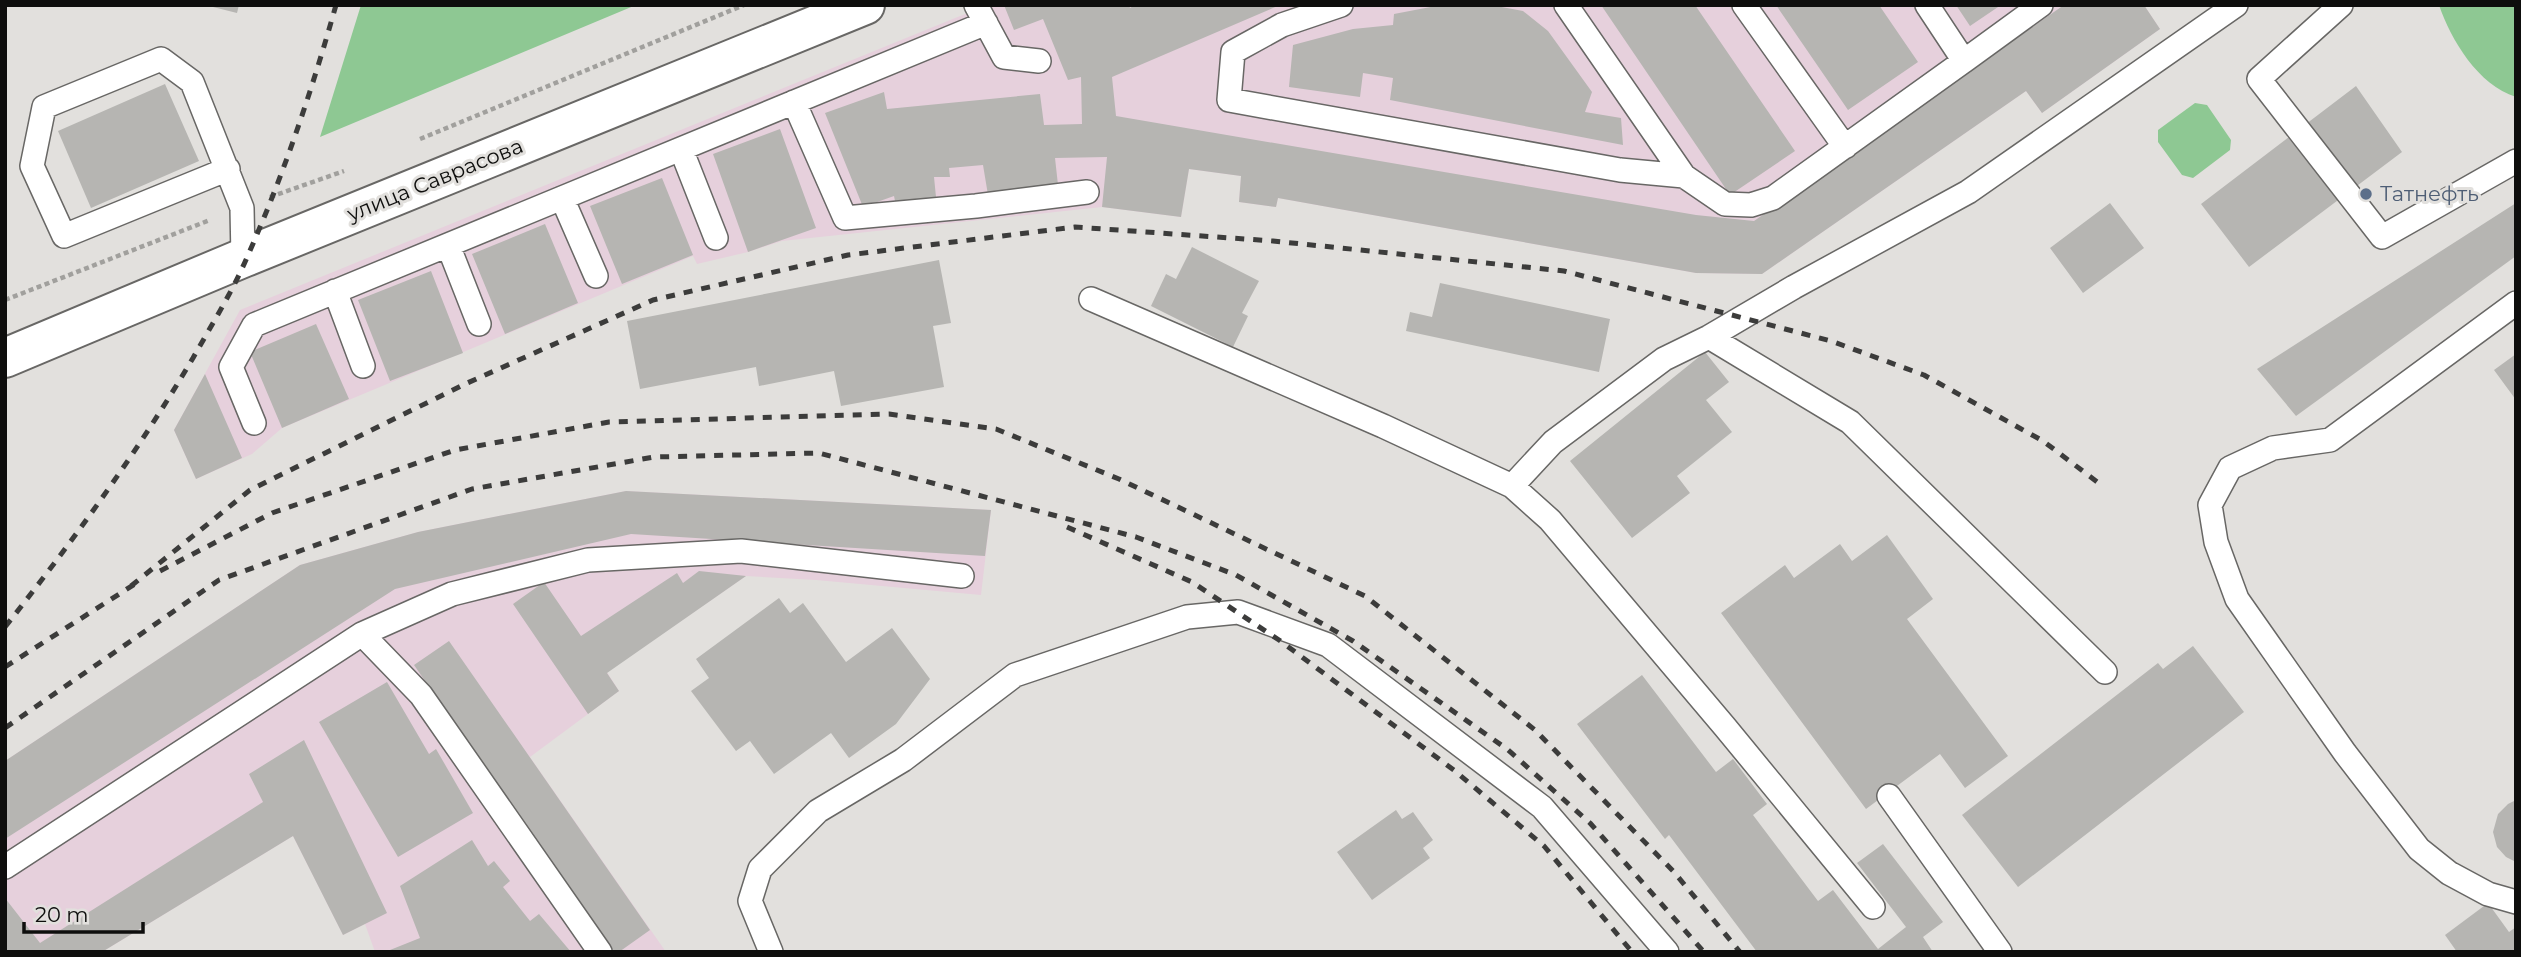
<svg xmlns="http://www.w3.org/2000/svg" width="2521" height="957" font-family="Montserrat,sans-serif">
<rect width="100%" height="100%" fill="#e2e0dd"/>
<path fill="#e6d0dc" d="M987,5H2144L2160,29L2042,113L2026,91L1762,274L1696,273L1278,198L1276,207L1239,202L1241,176L1189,169L1181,217L1102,207L782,241L748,252L697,264L693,256L282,428L252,454L196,479L174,430L240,310Z
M626,491L991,510L981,595L816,580L746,576L607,672L619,691L530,757L666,952H375L365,924L343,935L293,836L102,952H5V761L300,565L418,532Z"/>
<path fill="#8ec893" d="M361,5H636L320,137Z
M2439,5H2516V97C2478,85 2451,40 2439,5Z
M2195,103L2207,105L2231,140L2230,150L2193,178L2182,175L2158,142V130Z"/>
<path fill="#b6b5b2" d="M205,5H239L237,13Z
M1004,5H1129L1130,8L1135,5H1280L1112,77L1116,116L1696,215L1754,221L2064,5H2144L2160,29L2042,113L2026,91L1762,274L1696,273L1278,198L1276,207L1239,202L1241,176L1189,169L1181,217L1102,207L1107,157L1055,158L1058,185L988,195L983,165L949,168L950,177H934L936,197L895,201L894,196L863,207L825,113L884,92L887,109L1040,94L1044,125L1082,124L1081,77L1068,80L1043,19L1014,30Z
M1441,5H1491L1523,11L1548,31L1592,92L1585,112L1621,118L1623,145L1390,100L1393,78L1363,73L1360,97L1289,87L1293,45L1353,29L1393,25L1394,14Z
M1601,5H1695L1795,151L1730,195Z
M1776,5H1879L1918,62L1848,110Z
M1956,5H2001L1970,26Z
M165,84L199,161L91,208L58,131Z
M2356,86L2402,152L2249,267L2201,204Z
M780,129L816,228L748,252L713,154Z
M662,178L693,255L622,284L590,206Z
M2110,203L2144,248L2083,293L2050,248Z
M2516,203V256L2296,416L2257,369Z
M545,224L578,303L505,334L472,254Z
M1192,247L1259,281L1242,313L1248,316L1233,347L1151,306L1166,274L1176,279Z
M939,260L951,323L933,326L944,387L841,406L834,371L759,386L756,367L640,389L627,321Z
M431,271L463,353L390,381L358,300Z
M1440,283L1610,319L1599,372L1406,331L1410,312L1432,317Z
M316,324L349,399L282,428L250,352Z
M1705,352L1729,382L1706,400L1732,432L1677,476L1690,493L1632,538L1570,461Z
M2516,354V400L2494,370Z
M205,374L242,458L196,479L174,430Z
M626,491L991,510L985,556L631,534L395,589L5,839V761L300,565L418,532Z
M1887,535L1933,599L1907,619L2008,756L1965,788L1940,754L1866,809L1721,613L1785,565L1794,578L1840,544L1852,561Z
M699,571L746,576L607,673L619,691L588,714L513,604L544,582L581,636L677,573L683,583Z
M779,598L790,613L803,603L846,662L892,628L930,679L896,724L849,758L831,733L774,774L750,741L736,751L691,691L709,678L696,659Z
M449,641L650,930L619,952H613L414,665Z
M2193,646L2244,712L2018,887L1962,815L2158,663L2163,669Z
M1642,675L1716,772L1733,759L1767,804L1753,815L1818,901L1833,890L1878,949L1906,927L1857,863L1883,844L1943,922L1923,937L1933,952H1757L1669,835L1665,839L1577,724Z
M387,682L429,754L436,749L473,813L398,857L319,722Z
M304,740L387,913L343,935L293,836L102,952H5V898L40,943L263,802L249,774Z
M2516,800V862L2506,857L2497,847L2493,832L2498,814L2508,804Z
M1396,810L1402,819L1413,812L1433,840L1423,848L1430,858L1372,900L1337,852Z
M472,840L488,866L494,861L510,881L503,887L530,921L539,914L571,952H385L420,938L400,886Z
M2488,903L2509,932L2516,927V952H2457L2445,935Z"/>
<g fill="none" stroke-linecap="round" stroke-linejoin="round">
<defs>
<path id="lane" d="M976,5L1004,57L1039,61
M1341,5L1282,25L1233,52L1229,100L1620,170L1684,176
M1566,5L1684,176L1725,204L1751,205L1773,198L1964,61
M1744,5L1845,147
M1927,5L1964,61L2041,5
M2341,5L2259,79L2382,237L2516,161
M794,102L845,218L976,206L1087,192
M681,149L716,238
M228,169L64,236L32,166L44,107L161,59L192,82L242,208L243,258
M562,198L596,276
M448,245L479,324
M335,291L363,366
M1091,299L1383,426L1512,486L1550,520L1725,727L1873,907
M2516,303L2330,440L2273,448L2230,468L2210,505L2216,542L2237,599L2345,753L2419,849L2449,873L2488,894L2516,902
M1709,337L1850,422L2105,672
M254,423L231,367L254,325L986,23
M1512,486L1553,442L1664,359L1709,337L1794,287L1968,192L2236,5
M362,634L421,695L600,952
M1889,796L2000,952
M5,867L362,634L452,594L588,560L741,551L962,576
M771,952L750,901L760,869L818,811L903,760L1015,675L1187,617L1238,612L1328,645L1542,807L1667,952"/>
<path id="secondary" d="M5,358L243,258L865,5"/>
</defs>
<use href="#lane" stroke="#686765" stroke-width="26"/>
<use href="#secondary" stroke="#686765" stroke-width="42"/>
<path stroke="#a1a09d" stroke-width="4.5" stroke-dasharray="5 3.5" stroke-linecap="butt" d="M420,139L744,5
M270,197L344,171
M5,300L210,220"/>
<use href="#lane" stroke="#fff" stroke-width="23"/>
<use href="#secondary" stroke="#fff" stroke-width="38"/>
<path stroke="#3c3c3b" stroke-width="5" stroke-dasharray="9 9" stroke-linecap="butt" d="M1067,527L1192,582L1279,640L1455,771L1544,846L1632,952
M160,571L272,513L455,450L609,422L889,414L996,429L1119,479L1365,596L1535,730L1674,872L1740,952
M131,586L250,490L465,384L653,300L848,255L1075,227L1273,241L1564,271L1831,341L1924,375L2043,441L2100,484
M5,627C73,541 137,453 193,358C212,324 233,291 248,255C284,174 312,90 336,5
M5,667L138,582
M5,728L219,580L472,489L654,457L819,453L1136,537L1236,575L1353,641L1507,749L1590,823L1704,952"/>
</g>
<circle fill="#5c6f8a" stroke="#e2e0dd" stroke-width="2.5" cx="2366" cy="194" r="7"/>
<g text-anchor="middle" stroke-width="6" stroke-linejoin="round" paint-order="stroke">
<g font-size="21" fill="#0e0e0d" stroke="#e2e0dd">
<text transform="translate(435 180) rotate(-22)" y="7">улица Саврасова</text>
</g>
<g font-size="21" fill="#4e5e75" stroke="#e2e0dd" text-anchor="start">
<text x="2380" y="201">Татнефть</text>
</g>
</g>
<rect width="2521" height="957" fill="none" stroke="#0e0e0d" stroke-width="14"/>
<path d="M24 922v10h119v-10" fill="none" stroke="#0e0e0d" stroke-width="3.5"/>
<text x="35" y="922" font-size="21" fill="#0e0e0d" stroke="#e2e0dd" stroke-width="5" paint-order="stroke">20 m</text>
</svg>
